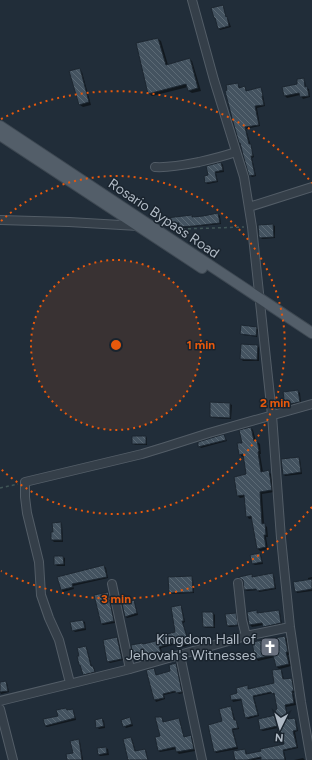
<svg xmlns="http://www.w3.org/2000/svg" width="312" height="760" font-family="Figtree,sans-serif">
<defs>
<pattern id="building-back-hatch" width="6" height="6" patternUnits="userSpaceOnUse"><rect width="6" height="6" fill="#445360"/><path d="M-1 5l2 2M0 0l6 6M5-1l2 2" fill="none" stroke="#5c6a75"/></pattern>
</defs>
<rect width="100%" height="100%" fill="#212d39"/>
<path fill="#0007" d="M222,6L224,8L226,17L228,19L231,27L220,30L219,28Z
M158,39L161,41L168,65L189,59L192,61L201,91L192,93L189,91L188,87L152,96L149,93Z
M79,70L82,72L91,105L83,107L80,105Z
M303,79L305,81L306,88L309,89L310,97L303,99L300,95L287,98L285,96L283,88L299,84Z
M237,84L239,86L240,88L244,87L247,91L261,88L262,90L265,106L257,108L260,126L246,129L254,157L252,158L256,176L252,177L250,175Z
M221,163L223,165L224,172L216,173L218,182L208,184L206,183L209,176Z
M218,214L220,216L221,224L182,228L180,227V224L170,226L168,224L167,219L192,216L194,218Z
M273,225L275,226V238L262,239L260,237Z
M256,328L258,329L257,337L243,335L241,333Z
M257,346L259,347V361H243L241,359Z
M298,391L300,393L301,403L287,406L286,404Z
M230,404L232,405L231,419L213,418L211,417Z
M251,428L253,430L256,441H257L260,444L261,454H260L263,472L268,471L271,474L274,490V492L262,494L264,524L267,527L268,537H266L268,549L260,551L258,549L253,518L249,519L247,516L245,497L240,498L238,496L247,475L244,456L242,457L240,454L243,443Z
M224,436L225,437L227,441L201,448L199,446Z
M146,437L147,438V445H135L133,443Z
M298,458L300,459L302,474L285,476L283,474Z
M61,523L62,524L63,542H54L52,540Z
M259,554L261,555L263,564L255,565L253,564Z
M63,557L65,558V566H57L55,564Z
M104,566L106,568L108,578L73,586L74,589L63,592L62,590L58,577Z
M273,574L274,576L276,589L259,592L258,590L247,591L245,590L251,576L253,578Z
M191,577L193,579L194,593L172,594L170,593Z
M312,577V591L297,593L296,591L308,581V578Z
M108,593L109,595L115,623L103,625L101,623Z
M133,602L135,603L138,615L127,618L125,616Z
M181,606L182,608L185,622L183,623L190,645L180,648L177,644L161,648L162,654L153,656L151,654L136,658L134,656L144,645L161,641L176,632Z
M256,611L258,614L279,611L280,613L282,625L265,628L263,625L252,627L250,625L248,613Z
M213,613L215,615V628H206L204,627Z
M235,614L237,616L239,626L229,627L228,626Z
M83,621L85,622L86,630L75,632L73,630Z
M285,637L288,639L290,654L288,655L291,666L280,669L282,671L284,680L291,679L293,680L295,692L293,693L296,705L286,707L289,720L294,719L296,721L298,731L295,732L298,748L284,751L286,760H264L263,758L254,760H233L236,759L245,750L246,751L247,755L286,745L283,734L281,735L279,733L278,728L263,731L261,730L277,716L278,710L275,695H274L273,693L254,697L259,716L248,719L246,717L243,700L233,702L232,700L247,686L249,689L276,684L280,670L277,667L275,657L258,661L256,658Z
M116,638L118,639L123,660L110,663L108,661Z
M86,647L87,649L92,667L94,668L96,674L85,676L84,674Z
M176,664L177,666L183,693L179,694L177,692L164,695L165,699L156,702L155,700L147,671L154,669L155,671L157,676L171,671Z
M6,682L7,683L9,692L1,694L0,692V683Z
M231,707L232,709L235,720L237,723L239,729L233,730L238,749L216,753L215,751L223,722Z
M66,709L68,711L73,710L74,712L76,720L47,727L45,726L59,717Z
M129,718L131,720L133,726L126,728L124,726Z
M161,718L163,720L164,723L179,720L180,721L184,738L191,737L193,738L195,751L179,754L177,752V749L160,752L159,751L161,736Z
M102,719L104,721L105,728L99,729L97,727Z
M131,738L132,739L136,752L145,750L146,751L148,760H129Z
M79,740L80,742L83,760H68L74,754Z
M106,748L108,749L109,755L100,756L99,755Z
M303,758L305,760H294Z"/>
<path fill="url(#building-back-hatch)" stroke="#1c2630" d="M223,5L226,17L227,16L229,26L218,29L215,18H214L211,8Z
M158,38L166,65L190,58L198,88L188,91L186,84L148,94L136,43Z
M80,68L89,102L79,105L69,71Z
M304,78L305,87L307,86L309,96L300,97L299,93L284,96L282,87L297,84V79Z
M238,83L239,88L245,86L246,91L261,87L263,96H262L264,105L255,106L259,125L245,127L249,144H251L253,156H251L255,175L249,176L243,155L240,143H239L233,122L225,91L227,90L226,85Z
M221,162L223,170L215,172L217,181L205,183L204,176L208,175L206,166Z
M218,213L220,223L194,226L179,227V223L167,224L166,218L192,215V217L203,216Z
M273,224L274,237L259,238L258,225Z
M241,325L257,327L256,336L240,334Z
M241,344L258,345L257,360L240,359Z
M298,390L300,402L285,405L283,392Z
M210,402L230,403V418L210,417Z
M251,427L254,441L257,440L259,451L258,452L261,472L269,470L272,490L260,492L262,524L265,523L266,535H264L266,547L257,549L251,516L246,517L244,495L237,496L234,477L246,474L243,454L239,455L237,443H242L239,430Z
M224,434L226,440L198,447V442Z
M132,436H146V444H132Z
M299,457L301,472L283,475L281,459Z
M61,522L62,540H51V532H53L52,523Z
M260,553L262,562L252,564L250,555Z
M54,556H63L64,564L54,565Z
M104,565L107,577L72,584L73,587L61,590L57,577Z
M273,573L275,588L257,591L256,589L244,590L243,580L239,578V577L252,574V577Z
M192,576L193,592L169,593L168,577Z
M312,579V589L295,592L293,582Z
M108,592L114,621L101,624L94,595Z
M134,600L137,613L125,617L122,604Z
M181,605L184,621H182L189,643L177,646L176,642L159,647L161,652L150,655V653L133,657L131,645L142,643L143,644L160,640L159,636L175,632L171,607Z
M257,610V613L279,610L281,623L263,627L262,623L249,625L247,612Z
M202,612H213L214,627H203Z
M236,613L238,625L227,626L225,614Z
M83,620L85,628L72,631L70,622Z
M285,636L288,652H286L289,664L276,667L273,655L255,659L252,642Z
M117,637L122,659L107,662L103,640Z
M86,646L91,666H93L95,672L83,675L80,665H79L77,656H79L77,648Z
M176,663L182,692L176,693L175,691L163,694L164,698L154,700L146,670L154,668L156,675L170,671L169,665Z
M281,669L283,679L292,678V680L294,691H292L294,703L285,705L288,719L295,718L297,730L293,731L297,747L283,750L285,760H261V757L247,760H235L233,751L245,749L246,754L261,751L260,749L284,744L282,733L278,734L277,726L260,730L258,719L276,715L275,710L277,709L274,693L272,694L271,692L253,696L258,715L245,718L241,699L231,700L230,695L237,693L236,688L248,685V689L274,683L272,670Z
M6,681L8,691L0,692V682Z
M231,706L234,720H236L238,728L232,729L237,747L214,752L208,725L222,721L219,709Z
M66,708L67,710L73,709L75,718L45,726L43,719L58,716L56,710Z
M130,717L132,724L123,727L121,720Z
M155,717H162L163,722L179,718L184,737L191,735L194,749L176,752L175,747L158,751L155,737L160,736Z
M102,718L104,726L96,728L95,720Z
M131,737L135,751L145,749L148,760H128L123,739Z
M79,739L82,760H67L66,754L73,753L70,741Z
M106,747L107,753L98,755L97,748Z"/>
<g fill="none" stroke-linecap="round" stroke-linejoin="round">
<defs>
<path id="minor" d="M192,0L214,80L244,177L252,227L272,415L281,538L290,627L301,702L311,760
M155,167C170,168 184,165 199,162C212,159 224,156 236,152
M249,207L312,187
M0,220L69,222L138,226
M238,583L242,620L246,636
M112,584L130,669
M180,655L202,760
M70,683L59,640L49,618L41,595L39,562L27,513L25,497V482L142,454L165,447L209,433L312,404
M0,701L130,669L246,636L290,627
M0,709L13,760"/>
<path id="major" d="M0,126L312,333
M0,135L202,268"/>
</defs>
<use href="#minor" stroke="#535d67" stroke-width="10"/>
<use href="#major" stroke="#3e4852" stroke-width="12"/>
<path stroke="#415657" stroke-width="1.5" stroke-dasharray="3 3" stroke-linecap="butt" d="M170,228L182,229L244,227
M0,488L18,484"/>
<use href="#minor" stroke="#353f49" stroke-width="8"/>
<use href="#major" stroke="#535e69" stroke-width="10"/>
</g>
<circle cx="116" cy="345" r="85" fill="#e8590c" fill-opacity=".12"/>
<g fill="none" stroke="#e8590c" stroke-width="2" stroke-dasharray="2 4">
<circle cx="116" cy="345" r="85"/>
<path d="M1 221A169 169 0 1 1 1 469"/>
<path d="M312 507A254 254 0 0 1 1 571M1 119A254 254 0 0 1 312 183"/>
</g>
<defs>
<symbol id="church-square" viewBox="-11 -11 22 22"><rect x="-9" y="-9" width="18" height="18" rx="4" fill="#6b7280" stroke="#1a242e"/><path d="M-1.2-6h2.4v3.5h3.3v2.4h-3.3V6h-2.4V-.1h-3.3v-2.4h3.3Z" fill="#fff"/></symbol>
</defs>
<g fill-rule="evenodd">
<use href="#church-square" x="259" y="636" width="22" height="22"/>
</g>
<g text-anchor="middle" stroke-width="3" stroke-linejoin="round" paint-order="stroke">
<g font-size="14" fill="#b0bac5" stroke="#1a242e">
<text transform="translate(164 218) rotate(34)" y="5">Rosario Bypass Road</text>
</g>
<g font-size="14" fill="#b0bac5" stroke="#1a242e" text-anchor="end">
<text x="256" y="644">Kingdom Hall of<tspan x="256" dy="16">Jehovah's Witnesses</tspan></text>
</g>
</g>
<circle cx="116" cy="345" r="6" fill="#e8590c" stroke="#1a242e" stroke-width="2"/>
<g font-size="12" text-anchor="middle" font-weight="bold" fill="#e8590c" stroke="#1a242e" stroke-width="3" stroke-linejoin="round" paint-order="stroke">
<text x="201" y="349">1 min</text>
<text x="275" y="407">2 min</text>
<text x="116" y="603">3 min</text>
</g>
<g transform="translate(280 728) rotate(185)" stroke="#1a242e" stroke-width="3" paint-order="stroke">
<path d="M0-3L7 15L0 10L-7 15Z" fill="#b0bac5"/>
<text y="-6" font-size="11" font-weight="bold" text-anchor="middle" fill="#b0bac5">N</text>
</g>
</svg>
